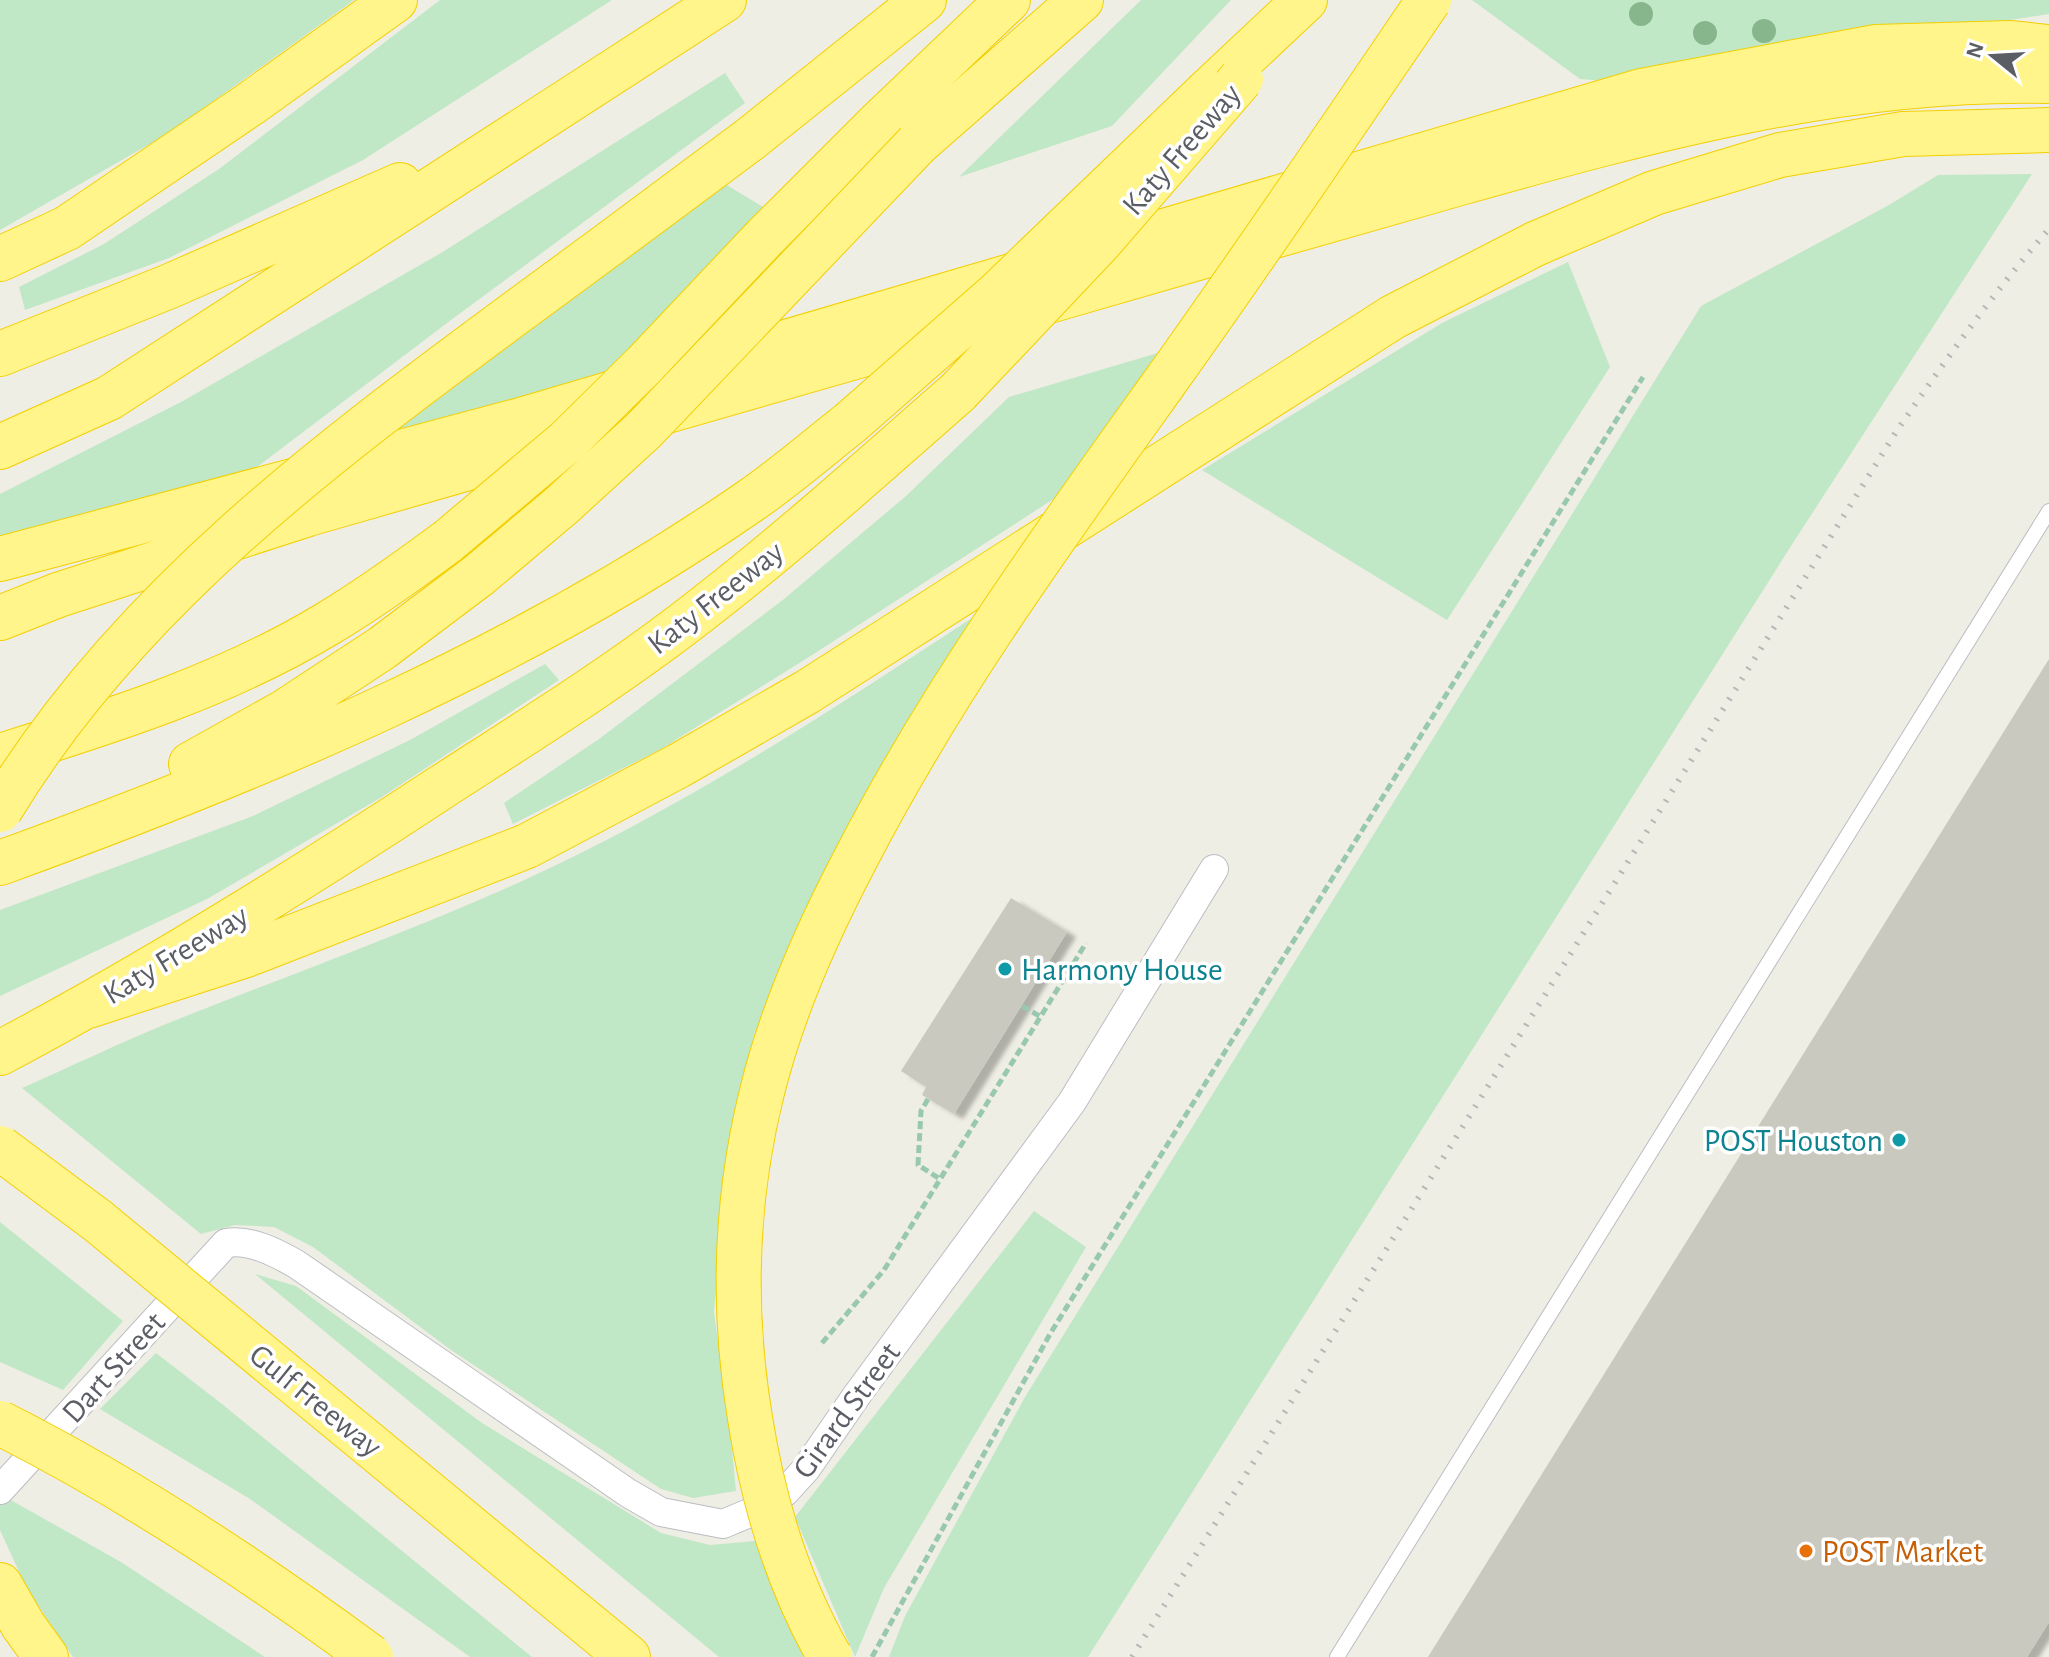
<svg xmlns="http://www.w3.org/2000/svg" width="2049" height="1657" font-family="'Alegreya Sans',sans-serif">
<defs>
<filter id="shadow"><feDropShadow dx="9" dy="5" stdDeviation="2" flood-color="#0004"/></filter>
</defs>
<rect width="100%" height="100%" fill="#efeee4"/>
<path fill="#c0e7c6" d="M0,0H354L169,133L0,230Z
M440,0H612L363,160L169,258L25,310L19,287L104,244L219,169Z
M1141,0H1231L1112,126L959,177Z
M1472,0H2049V14L1616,82L1580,79Z
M725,73L745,103L455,317L236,483L0,549V494L183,401L441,253Z
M2032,174L1791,546L1088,1657H889L905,1616L1025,1397L1701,306L1889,205L1938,175Z
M725,184L765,208L597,383L389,436Z
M1568,262L1610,367L1447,620L1202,470L1442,323Z
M1161,352L1055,498L809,657L661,749L513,824L504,803L599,739L784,599L906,496L1009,397Z
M975,616L814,891L754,1035L730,1144L714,1312L731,1438L736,1491L693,1498L661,1489L451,1350L313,1247L274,1227L235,1225L201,1234L22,1088C70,1067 117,1044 166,1024C284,977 404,934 520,882C681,809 829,712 975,616Z
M545,664L559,680L382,797L207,899L0,996V910L253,816L410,740Z
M1034,1211L1086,1247L884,1588L855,1657L795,1517Z
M0,1222L123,1321L63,1390L0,1362Z
M255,1274L296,1286L482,1423L661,1533L710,1545L755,1541L809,1657H719Z
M156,1353L222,1404L532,1657H470L250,1499L100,1409Z
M0,1494L121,1562L265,1657H73L27,1589L0,1530Z"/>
<path fill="#cac9c0" filter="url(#shadow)" d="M2049,659V1622L2027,1657H1428Z
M1011,898L1067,932L954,1114L922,1095L926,1087L901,1071Z"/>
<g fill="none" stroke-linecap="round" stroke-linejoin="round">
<defs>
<path id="service" d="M1337,1657L2049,511"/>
<path id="minor" d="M0,1490L226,1243C250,1239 275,1252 296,1264L628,1493L661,1512L723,1524L766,1506L785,1492L806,1469L857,1395L1072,1102L1214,869"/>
<path id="motorway" d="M1207,92L1305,0
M749,140L924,0
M917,144L1081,0
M765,237L876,126L1008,0
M0,259L67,228L250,104L395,0
M1028,307C1172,265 1315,224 1460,183C1651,129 1849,76 2049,81
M0,354L170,286L400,185
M0,447L109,398L724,0
M0,559L517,421L1641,91L1875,47L2010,43L2049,47
M0,618L58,595L308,514L966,325
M0,756C112,721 226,685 327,624C369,599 409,570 448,541
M191,764L286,711L382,648L479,575
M0,863C261,768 520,660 750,501C785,477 817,449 850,423
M88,1006L246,955L527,846L678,766L807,692L1393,317L1535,244L1654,193L1780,155L1903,134L2049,130
M0,1053C151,973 297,882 440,788C528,731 617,676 700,611C789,542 873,467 958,392
M500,1552L628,1657
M0,1585L23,1625L46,1657"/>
</defs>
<use href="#service" stroke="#bbbdc3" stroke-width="16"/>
<use href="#minor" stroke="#bbbdc3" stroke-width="30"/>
<use href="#motorway" stroke="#f3cf00" stroke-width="46"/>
<path stroke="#98c8ae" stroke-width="5" stroke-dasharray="8 4" stroke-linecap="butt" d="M1022,1006L1041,1017
M928,1099L921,1111L918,1165L940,1179
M822,1343L884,1270L1086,943
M872,1657L1050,1334L1643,377"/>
<use href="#service" stroke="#fff" stroke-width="14"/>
<use href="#minor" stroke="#fff" stroke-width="28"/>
<use href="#motorway" stroke="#fff58b" stroke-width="44"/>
<path stroke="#b7b7b8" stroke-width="6" stroke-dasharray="2 10" stroke-linecap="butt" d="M1132,1657L1896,432C1944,362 1993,293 2049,229"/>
<defs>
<path id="motorway-bridge" d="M958,392L1099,243L1241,79
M850,423L997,294L1207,92
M448,541L567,441L645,364L765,237
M479,575L561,506L644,430L917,144
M0,810C127,599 330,450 525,306C600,251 674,196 749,140
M0,1148L98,1221L500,1552
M0,1423C131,1489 253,1570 371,1657
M830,1657C788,1584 763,1501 750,1418C732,1309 735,1200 762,1092C782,1010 817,932 856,858C942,691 1053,538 1162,386C1253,259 1341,129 1429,0"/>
</defs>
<use href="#motorway-bridge" stroke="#f3cf00" stroke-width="46" stroke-linecap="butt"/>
<use href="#motorway-bridge" stroke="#fff58b" stroke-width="44"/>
</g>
<g fill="#87b58c">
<circle cx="1641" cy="14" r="12"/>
<circle cx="1764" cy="31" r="12"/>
<circle cx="1705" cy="33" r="12"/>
</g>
<g fill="#0f9aa8" stroke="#fff" stroke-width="3">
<circle cx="1005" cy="969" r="8"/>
<circle cx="1899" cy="1140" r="8"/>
</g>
<circle fill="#e8710a" stroke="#fff" stroke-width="3" cx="1806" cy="1551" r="8"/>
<g text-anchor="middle" stroke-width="7" stroke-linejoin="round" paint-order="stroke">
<g font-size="32" fill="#5c5e65" stroke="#fff">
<text transform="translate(1181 149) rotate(-49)" y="11">Katy Freeway</text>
<text transform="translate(715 597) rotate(-38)" y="11">Katy Freeway</text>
<text transform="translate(175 954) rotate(-31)" y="11">Katy Freeway</text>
<text transform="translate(113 1367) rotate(-48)" y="11">Dart Street</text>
<text transform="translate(316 1400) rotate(39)" y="11">Gulf Freeway</text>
<text transform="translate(846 1410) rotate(-54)" y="11">Girard Street</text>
</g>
<g font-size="32" fill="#0d838f" stroke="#fff" text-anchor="start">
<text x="1021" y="980">Harmony House</text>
<text x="1883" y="1151" text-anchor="end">POST Houston</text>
</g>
<g font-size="32" fill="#c56008" stroke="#fff" text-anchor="start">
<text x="1822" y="1562">POST Market</text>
</g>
</g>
<g transform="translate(1993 56) rotate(288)" stroke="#ffffff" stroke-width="6" paint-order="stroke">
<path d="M0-6L14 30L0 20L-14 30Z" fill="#5c5e65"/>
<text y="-12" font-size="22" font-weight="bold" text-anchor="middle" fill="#5c5e65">N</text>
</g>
</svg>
